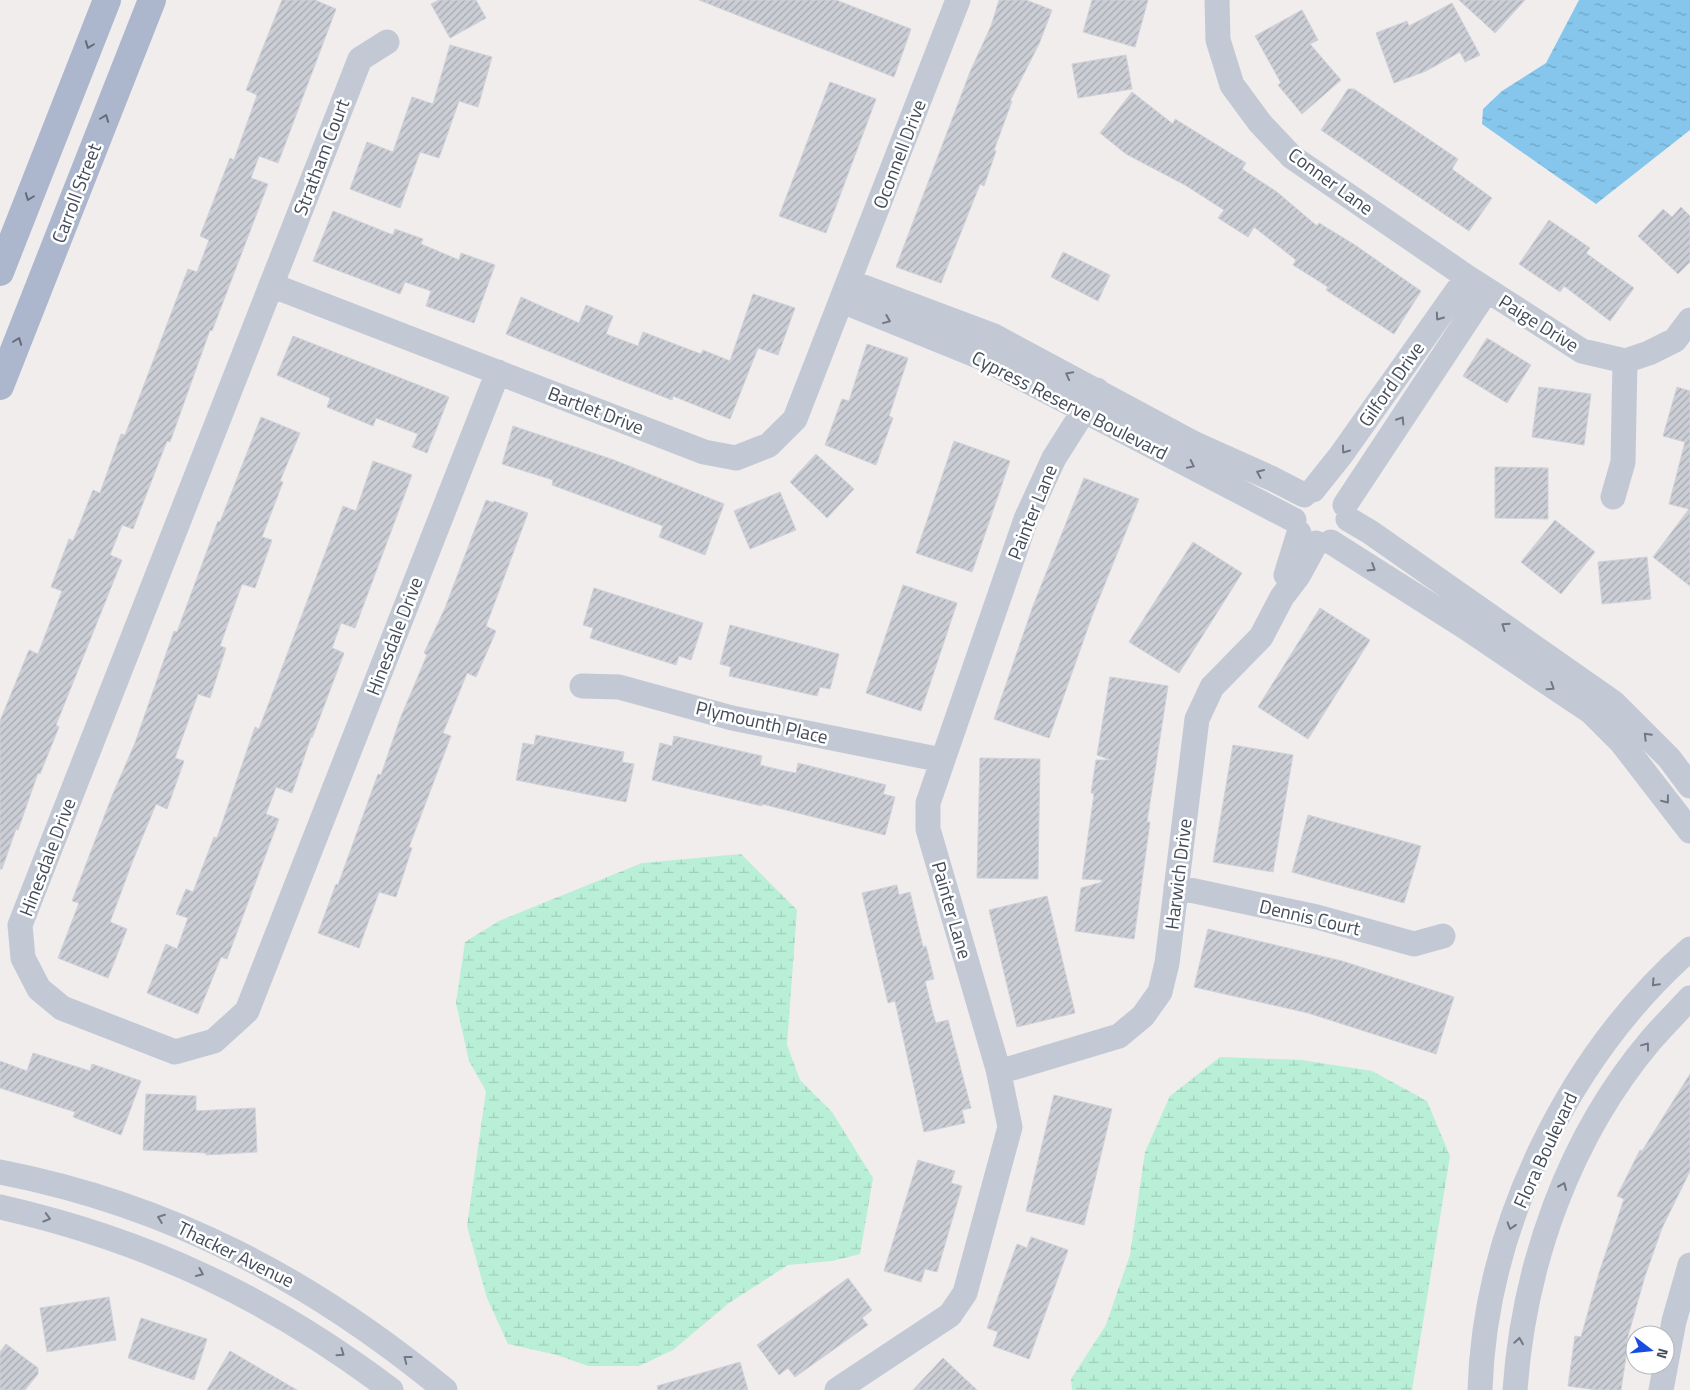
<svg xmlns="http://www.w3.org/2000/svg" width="1690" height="1390" font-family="'Titillium Web',sans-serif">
<defs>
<pattern id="wetland-marsh" width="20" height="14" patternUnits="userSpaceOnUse" patternTransform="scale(1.25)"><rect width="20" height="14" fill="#b9efd7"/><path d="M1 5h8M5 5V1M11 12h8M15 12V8" fill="none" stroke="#a0cfbb"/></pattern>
<pattern id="water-ripples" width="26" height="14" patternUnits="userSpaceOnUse" patternTransform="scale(1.25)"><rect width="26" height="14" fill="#86c6ec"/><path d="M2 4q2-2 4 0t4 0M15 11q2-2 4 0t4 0" fill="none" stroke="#6fa3c2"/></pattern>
<pattern id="building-hatch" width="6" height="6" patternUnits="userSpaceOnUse" patternTransform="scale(1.25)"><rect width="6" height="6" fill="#ccced5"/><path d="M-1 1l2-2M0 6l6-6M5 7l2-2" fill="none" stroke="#a7a9b0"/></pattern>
</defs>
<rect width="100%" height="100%" fill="#f0edec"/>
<path fill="url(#wetland-marsh)" d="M741,854L797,910L787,1045L800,1080L832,1112L873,1178L860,1254L832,1261L788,1265L729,1303L673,1350L639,1366H588L557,1355L508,1344L487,1298L467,1226L486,1091L469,1061L456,1003L465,942L499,921L642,863Z
M1220,1057L1302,1060L1372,1071L1427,1101L1450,1156L1412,1390H1072L1071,1379L1106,1325L1130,1255L1145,1152L1170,1096Z"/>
<path fill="url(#water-ripples)" d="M1579,0H1690V130L1596,204L1482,124L1483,109L1502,91L1546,63Z"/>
<path fill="url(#building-hatch)" stroke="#d0d1d9" d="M282,0H315L336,9L278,163L259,156L251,178L268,184L212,331L210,330L170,442L167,441L133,529L122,525L110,555L122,560L56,725L59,727L40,774L38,773L18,830L16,829L2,869H0V721L29,650L38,654L62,591L51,587L69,539L73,541L93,490L100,493L121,434L125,435L188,269L197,272L209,240L200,236L230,158L234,160L257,95L246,90Z
M439,0H476L486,18L450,38L431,4Z
M699,0H836L911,29L894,77Z
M999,0H1026L1052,10L1039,44L1010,101H1012L994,150L996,151L984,186L980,184L941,283L896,267L970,72L991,26Z
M1092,0H1148L1135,47L1083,32Z
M1459,0H1525L1495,33Z
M1452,3L1480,55L1465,62L1460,52L1426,71L1394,83L1376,33L1407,21L1409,26Z
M1302,10L1318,40L1310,44L1341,80L1302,114L1278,85L1281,83L1255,36Z
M450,45L492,57L478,107L459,101L439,158L420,152L400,208L350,189L367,142L393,152L412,97L433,104Z
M1126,55L1132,89L1078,98L1072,64Z
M830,82L876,99L826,233L779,216Z
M1348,89H1354L1458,159L1452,169L1492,198L1469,231L1321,130Z
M1132,92L1173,124L1175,119L1246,163L1242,169L1277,192L1317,226L1319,223L1355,245L1421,291L1394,334L1326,290L1328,287L1293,265L1296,260L1254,227L1248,237L1218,218L1224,210L1185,185L1126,154L1100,133Z
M1681,207L1690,216V262L1678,274L1638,236L1663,209L1672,217Z
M333,211L393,235L395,229L423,239L421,244L459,260L461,253L495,265L474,323L426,306L431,291L405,282L400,294L313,261Z
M1549,220L1590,248L1586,253L1634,288L1610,321L1564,286L1560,292L1519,264Z
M1063,252L1110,275L1098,301L1051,277Z
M753,294L795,308L778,355L758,348L730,419L673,396L672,400L612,377L506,334L521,297L579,323L586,305L613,316L606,334L638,346L643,332L701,354L703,350L730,361Z
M293,336L449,397L427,453L412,447L418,434L376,418L373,426L327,407L330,398L277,375Z
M1487,338L1531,365L1507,403L1463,376Z
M867,344L908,358L889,416L893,418L876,465L825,445L842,399L849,401Z
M1539,387L1591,394L1584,445L1532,437Z
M1677,387L1690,391V586L1653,557L1689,509L1669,504L1685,442L1663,436Z
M261,417L300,433L280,481L283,482L262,537L272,540L255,588L242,584L220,646L226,648L210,698L198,694L175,758L184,761L167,809L156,804L133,860L110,922L127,929L108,978L58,958L79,903L72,901L112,796L135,743L174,631L177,632L218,521L220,522Z
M513,426L614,460L724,504L705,555L659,537L663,526L552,485L553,480L502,464Z
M954,441L1010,461L972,572L916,553Z
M816,454L854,489L827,518L790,482Z
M373,461L412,475L355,628L341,623L332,648L344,653L312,738L311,737L292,793L276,787L266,814L279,819L227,959L221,957L198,1014L147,993L166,944L177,949L188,918L176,914L186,889L193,892L214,837L217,838L255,727L259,729L343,506L356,511Z
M1495,467L1548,468V519L1495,518Z
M1084,478L1139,499L1092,616L1049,738L994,719L1033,606Z
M780,492L796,530L750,549L734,511Z
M486,500L494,503V501L528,513L486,626L496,631L476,677L467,673L443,733L451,736L409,847L412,848L396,897L379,892L359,948L318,933L336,884L338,885L378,774L381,775L400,719L427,655L424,653L445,608Z
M1555,520L1595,552L1561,594L1521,562Z
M1193,542L1242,573L1179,673L1129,642Z
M1647,557L1651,599L1602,604L1598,562Z
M903,585L957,603L921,711L866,693Z
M594,588L703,623L691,660L679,656L676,665L590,638L593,628L583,625Z
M1320,608L1370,640L1308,739L1258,707Z
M730,625L839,654L830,689L820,687L817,696L729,676L731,667L720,664Z
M1110,677L1168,686L1147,822H1150L1134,939L1075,931L1081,888L1102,882V880L1082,879L1094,794L1091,793L1096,760H1111L1097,755Z
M536,735L624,752L622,762L634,764L626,802L516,780L523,743L534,745Z
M674,736L762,756L760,765L785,771L796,773L798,763L886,785L883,794L895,797L885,835L762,804V806L652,780L660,743L672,746Z
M1233,745L1293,755L1273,872L1213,862Z
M980,758L1040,759L1038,879L977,878Z
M1308,815L1421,846L1404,903L1292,872Z
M897,885L899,895L910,892L923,947L926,946L934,979L925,981L933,1014L936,1023L948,1020L971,1108L962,1110L965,1123L924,1132L895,1001L888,1003L862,893Z
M1047,896L1075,1013L1017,1027L989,910Z
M1208,929L1342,961L1454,997L1436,1054L1308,1013L1194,987Z
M33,1053L90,1071L92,1064L141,1081L121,1135L73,1117L75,1112L0,1088V1061L27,1071Z
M1690,1074V1171L1662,1228L1645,1276L1626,1343L1628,1344L1621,1390H1597L1568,1386L1575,1336L1581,1337L1599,1273L1624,1199L1617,1196L1640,1150L1642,1151Z
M146,1094L196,1096V1111L255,1108L257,1152L206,1155V1153L143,1150Z
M1054,1095L1112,1109L1084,1225L1026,1211Z
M918,1160L955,1171L951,1183L962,1186L937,1272L925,1269L921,1282L884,1271Z
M1031,1237L1068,1250L1029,1359L993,1346L998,1332L987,1328L1017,1244L1027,1248Z
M848,1278L872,1310L862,1318L868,1325L795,1377L788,1368L779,1375L757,1345Z
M109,1297L116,1340L47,1352L40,1308Z
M141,1318L207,1339L194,1380L128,1358Z
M6,1344L38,1368V1374L25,1390H0V1352Z
M230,1351L297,1390H207Z
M943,1358L977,1390H913Z
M740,1362L748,1390H658L657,1386Z"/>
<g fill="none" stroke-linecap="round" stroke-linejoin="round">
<path stroke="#c3c9d4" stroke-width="25" d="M1217,0L1218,40L1232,85L1260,123L1292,157L1467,277L1582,351L1625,361L1649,353L1675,340L1690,320
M387,42L360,59L20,925L23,958L39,989L62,1008L175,1052L214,1041L247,1011L498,372
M850,282L994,336L1195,444L1273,479L1304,495
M271,285L704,452L736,458L769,445L795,419L958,0
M842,301L985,359L1294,520
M1313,490L1341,455L1467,277
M1613,497L1623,462L1625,361
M1345,505L1487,290
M1348,519L1370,532L1614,703L1669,758L1690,786
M1331,542L1465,627L1591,712L1622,743L1690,831
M1286,575L1299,533
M582,686L619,687L732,718L942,760
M1176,887L1317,917L1414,944L1443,936
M999,1072L1119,1036L1143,1016L1160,992L1167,963L1197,719L1212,687L1261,637L1282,597L1298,576L1316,543
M0,1172C170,1205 313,1281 445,1390
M0,1207C149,1241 269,1298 391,1390
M837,1390L950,1315L965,1293L1010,1127L998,1069L928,829V803L1026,519L1054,458L1097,390
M1480,1390C1485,1227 1568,1057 1690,949
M1515,1390C1524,1264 1569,1137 1651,1040C1664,1025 1677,1012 1690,998
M1661,1390L1674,1321L1690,1265"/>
<path stroke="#acb7cd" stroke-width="28" d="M0,272L107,0
M0,386L152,0"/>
</g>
<defs><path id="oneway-chevron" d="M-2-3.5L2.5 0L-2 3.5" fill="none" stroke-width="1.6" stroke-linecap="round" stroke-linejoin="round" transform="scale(1.25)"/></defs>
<g stroke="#646c7c">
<use href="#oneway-chevron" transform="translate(89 45) rotate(111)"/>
<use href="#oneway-chevron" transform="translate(105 118) rotate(-69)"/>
<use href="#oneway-chevron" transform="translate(29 197) rotate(111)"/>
<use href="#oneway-chevron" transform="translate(18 341) rotate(-69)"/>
</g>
<g stroke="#717885">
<use href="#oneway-chevron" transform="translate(1439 317) rotate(125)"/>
<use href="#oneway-chevron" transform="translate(887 320) rotate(22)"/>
<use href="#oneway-chevron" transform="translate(1069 375) rotate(-152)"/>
<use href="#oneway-chevron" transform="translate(1401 420) rotate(-57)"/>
<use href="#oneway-chevron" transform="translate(1345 450) rotate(126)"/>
<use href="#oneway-chevron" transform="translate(1191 465) rotate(26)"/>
<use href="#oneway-chevron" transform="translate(1260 473) rotate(-156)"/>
<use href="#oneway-chevron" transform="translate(1372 568) rotate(32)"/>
<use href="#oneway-chevron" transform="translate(1505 626) rotate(-145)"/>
<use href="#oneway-chevron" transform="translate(1551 687) rotate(33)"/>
<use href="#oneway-chevron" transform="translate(1647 736) rotate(-135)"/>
<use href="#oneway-chevron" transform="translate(1666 800) rotate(52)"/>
<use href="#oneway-chevron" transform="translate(1655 983) rotate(133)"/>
<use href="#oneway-chevron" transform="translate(1646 1046) rotate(-53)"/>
<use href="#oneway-chevron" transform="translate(1563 1186) rotate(-67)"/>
<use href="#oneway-chevron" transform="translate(47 1218) rotate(16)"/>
<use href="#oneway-chevron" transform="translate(161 1218) rotate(-159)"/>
<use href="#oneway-chevron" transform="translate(1511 1226) rotate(107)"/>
<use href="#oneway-chevron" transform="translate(200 1273) rotate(24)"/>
<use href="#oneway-chevron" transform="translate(1519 1341) rotate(-81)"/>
<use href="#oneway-chevron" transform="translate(341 1353) rotate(35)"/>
<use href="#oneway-chevron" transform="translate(407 1359) rotate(-142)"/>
</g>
<g text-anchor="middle" stroke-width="5" stroke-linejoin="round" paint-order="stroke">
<g font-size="19" fill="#454c5a" stroke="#fff">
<text transform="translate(899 154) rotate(-69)" y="7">Oconnell Drive</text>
<text transform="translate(321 157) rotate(-69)" y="7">Stratham Court</text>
<text transform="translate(1331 181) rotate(36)" y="7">Conner Lane</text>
<text transform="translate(76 193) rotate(-69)" y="7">Carroll Street</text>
<text transform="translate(1539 323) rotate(32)" y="7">Paige Drive</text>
<text transform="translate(1391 384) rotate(-55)" y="7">Gilford Drive</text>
<text transform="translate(1070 405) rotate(27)" y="7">Cypress Reserve Boulevard</text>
<text transform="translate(596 410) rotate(21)" y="7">Bartlet Drive</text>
<text transform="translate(1032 512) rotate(-68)" y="7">Painter Lane</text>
<text transform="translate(394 636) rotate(-69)" y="7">Hinesdale Drive</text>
<text transform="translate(762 722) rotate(13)" y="7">Plymounth Place</text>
<text transform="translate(47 857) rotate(-69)" y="7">Hinesdale Drive</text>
<text transform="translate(1178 874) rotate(-83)" y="7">Harwich Drive</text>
<text transform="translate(952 910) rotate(74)" y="7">Painter Lane</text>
<text transform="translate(1310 917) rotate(13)" y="7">Dennis Court</text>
<text transform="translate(1545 1150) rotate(-65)" y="7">Flora Boulevard</text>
<text transform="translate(236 1254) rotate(26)" y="7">Thacker Avenue</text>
</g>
</g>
<g transform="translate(1650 1350) rotate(106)"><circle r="24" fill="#ffffff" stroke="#b5b7bd"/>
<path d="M0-4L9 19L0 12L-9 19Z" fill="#164ce0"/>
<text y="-8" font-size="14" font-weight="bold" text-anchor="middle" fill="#454c5a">N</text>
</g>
</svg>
